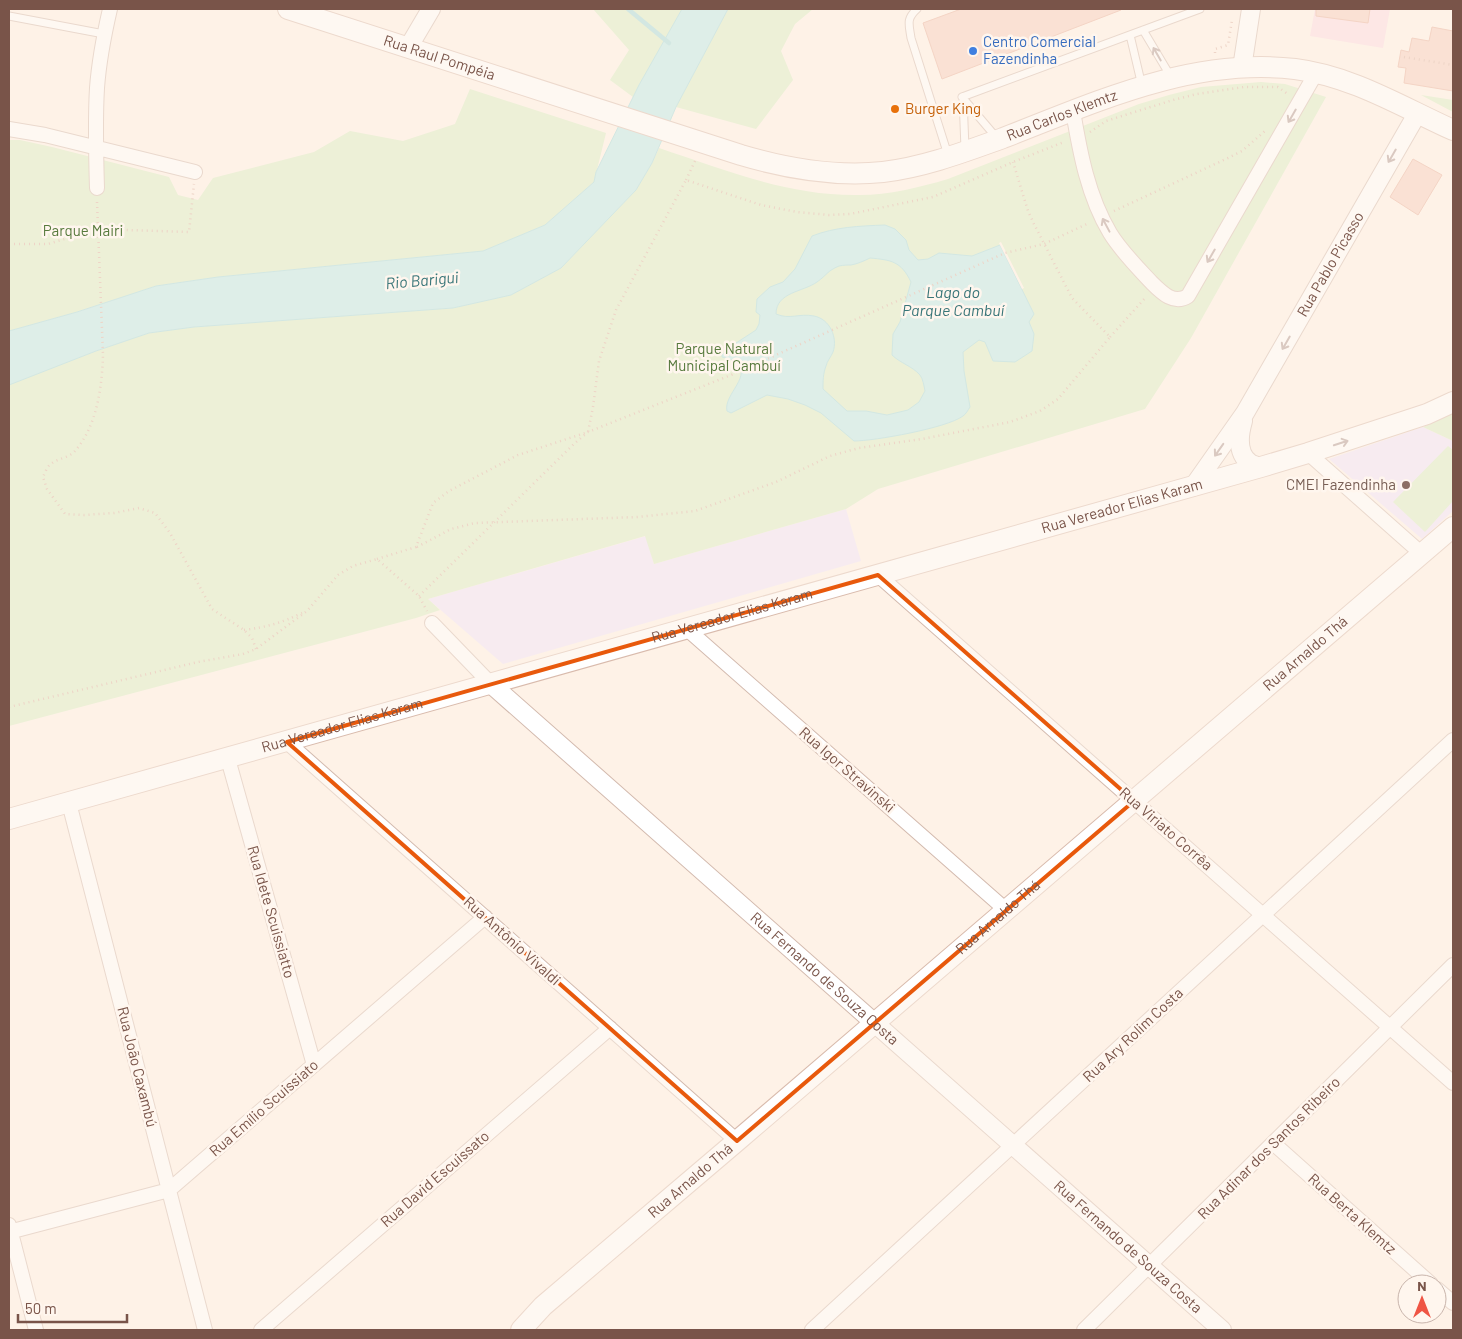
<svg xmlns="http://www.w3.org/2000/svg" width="1462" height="1339" font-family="Barlow,sans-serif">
<rect width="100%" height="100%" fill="#fef2e7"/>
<path fill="#efe3fa" d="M1423,427L1453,441V511L1422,539L1329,459Z
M846,509L861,561L503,664L428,599L646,536L654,564Z"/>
<path fill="#fcd9e2" d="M1315,9H1390L1383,48L1310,36Z"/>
<path fill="#d9edc3" d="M593,9H682L633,97L610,80L629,50Z
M728,9H813L795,24L781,51L793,80L756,129L676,107Z
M1261,82L1285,84L1326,97L1191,338L1145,409L878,489L846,509L654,564L645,536L428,599L440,610L416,618L9,726V384L96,351L149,333L194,327L453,308L511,295L561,268L636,190L652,163L659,148C722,169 786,195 854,195C886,196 917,188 948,179L1139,104L1169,95L1201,87Z
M470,89L606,133L594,182L545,225L483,251L218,277L156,286L77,312L9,331V140H20L52,147L169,177L178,195L198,200L213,178L314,152L350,131L403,141L455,124Z
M1421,95L1453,100V112Z
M1453,412V441L1423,427L1450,414Z
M1448,446L1453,450V501L1425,532L1393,502Z"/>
<path fill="#b9e8e9" stroke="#9fdadc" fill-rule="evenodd" d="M682,9H728L676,107L652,163L636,190L561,268L511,295L453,308L194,327L149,333L96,351L9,385V331L77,312L156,286L218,277L483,251L545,225L594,182L596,172L639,85Z
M885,225L895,229L906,240L909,250L918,260L928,259L939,253L972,256L1000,245L1034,314L1029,322L1034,334L1032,351L1015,362L993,361L985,342L979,340L963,352L964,371L970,407C968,410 966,414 963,416C947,428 874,441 854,441L821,413L805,405L788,399L767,395L731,413L727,411C723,394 755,375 734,361C730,359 726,358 722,357V355L733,345L756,330L759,324L760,315L756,312L757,299L770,287L783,282L795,269L812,236C835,227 859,226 885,225ZM870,258C891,260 901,261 911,282L900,322L893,334L892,355C900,363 912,366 920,375C923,379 924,386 925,391L919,402L908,410L887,415L866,411H847L823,389C823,381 823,374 826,366C827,361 831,357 833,352C838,338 830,319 814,316C799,313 790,320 776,314C776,292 803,292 817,282C827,275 827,271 839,266C844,265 847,265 851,265C857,264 864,261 870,258Z"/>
<path fill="#fef2e7" d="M1001,242L1024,288L1022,289L999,243Z"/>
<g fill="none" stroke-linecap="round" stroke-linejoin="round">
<path stroke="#9fdadc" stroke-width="4.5" d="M628,9L669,43"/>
</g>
<path fill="#f5ccbc" stroke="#e9af9b" d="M961,9H1121V10L942,79L923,23Z
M1316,9H1370L1368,23L1316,16Z
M1432,27L1453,31V91L1404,83L1406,68L1398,67L1401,50L1409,52L1412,38L1429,41Z
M1413,159L1442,175L1418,215L1390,197Z"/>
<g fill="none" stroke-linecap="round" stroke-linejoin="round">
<defs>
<path id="service" d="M917,9C906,19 909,24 911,38L948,155
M9,16L104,34
M1143,30L1171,77
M1130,35L1142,86
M962,97L1200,9
M962,97L996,137
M963,97L965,149"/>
<path id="minor" d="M1073,111C1080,153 1088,196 1110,233C1121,251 1137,267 1152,283C1162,293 1174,305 1188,296L1316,73
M9,129L45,135L195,172
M97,188C96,155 95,121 97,88C99,61 104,35 110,9
M1308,453L1422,554
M878,575L1453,1083
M432,623L491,684
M687,629L1006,910
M287,742L737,1141
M228,759L314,1065
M69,803L205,1330
M1273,1143L1431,1284
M9,1225L36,1330
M9,1232L169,1190L485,917
M1437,1289L1453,1303
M261,1330L610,1028
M812,1330L1453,740
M1084,1330L1453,965"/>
<g id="tertiary">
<path d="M408,48L431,9"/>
<path d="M1242,68L1251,9"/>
<path d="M1243,421C1239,435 1236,453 1250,463C1253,465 1258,466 1261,467"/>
<path id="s1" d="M1193,487L1245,413L1417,114"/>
<path id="s2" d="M491,684L1222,1330"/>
</g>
<g id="secondary">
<path id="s3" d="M288,9L741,155C788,169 834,177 883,172C925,167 964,152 1003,138C1096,102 1192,57 1295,69C1352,76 1402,107 1453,130"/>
<path id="s4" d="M9,819L1261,467L1308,453L1427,414L1453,402"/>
<path id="s5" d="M521,1330L543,1306L737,1141L1453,527"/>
</g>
</defs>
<use href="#service" stroke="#d3baae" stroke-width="9"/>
<use href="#minor" stroke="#d3baae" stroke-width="16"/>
<use href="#tertiary" stroke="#d3baae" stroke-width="20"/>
<use href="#secondary" stroke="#d9bbad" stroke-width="22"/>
<path stroke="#dbaf9f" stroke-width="2.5" stroke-dasharray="1 4" stroke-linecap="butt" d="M1215,53V49L1228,45L1232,20
M1404,57L1453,65
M1090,132L1106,121L1173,100L1197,94L1244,87H1278L1289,95
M686,180L696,159
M97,202L103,355C102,387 97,426 75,451C69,458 58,458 51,464C47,466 45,473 43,477L47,489L65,514L84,515L114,513L139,508L155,513L170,533L212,609L244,630L252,638L256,649
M1114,211L1228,158L1242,151L1265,131
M9,244H48L97,229L189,232L194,184
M1110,337L1146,297
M417,547L451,529L475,523L637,517L695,511L776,482L830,456L859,448L922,439L1010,422L1040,411L1058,399L1110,337L1072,298L1034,224L1028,211L1013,162
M377,559L416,547L433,503L449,491L518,455L588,432L593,407L599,361L616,310L686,180L761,205L797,212L829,215L850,214L933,197L1013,162L1064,142
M419,596L575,443L588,432L731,375L1005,253L1044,244L1089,223
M244,630C267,627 281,623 302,613
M9,707L198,662L243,654L256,649L307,611L338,575L353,566L377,559L419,596L427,611"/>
<use href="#service" stroke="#fff" stroke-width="7"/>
<use href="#minor" stroke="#fff" stroke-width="14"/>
<use href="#tertiary" stroke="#fff" stroke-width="18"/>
<use href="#secondary" stroke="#fff" stroke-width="20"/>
</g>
<defs><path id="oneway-shaft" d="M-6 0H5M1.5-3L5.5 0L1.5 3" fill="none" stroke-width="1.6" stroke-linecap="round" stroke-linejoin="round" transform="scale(1.25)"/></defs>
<g stroke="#af9892">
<use href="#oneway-shaft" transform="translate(1157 54) rotate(-120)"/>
<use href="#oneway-shaft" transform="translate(1292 116) rotate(120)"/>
<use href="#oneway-shaft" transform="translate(1392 156) rotate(120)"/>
<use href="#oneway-shaft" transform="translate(1106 225) rotate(-118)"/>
<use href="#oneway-shaft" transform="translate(1211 256) rotate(120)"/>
<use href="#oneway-shaft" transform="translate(1286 343) rotate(120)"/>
<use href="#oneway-shaft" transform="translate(1341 443) rotate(-18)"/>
<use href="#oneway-shaft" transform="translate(1219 450) rotate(125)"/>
</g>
<path d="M0 0H1462V1339H0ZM878,575L1134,801L737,1141L287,742Z" fill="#fef2e7" fill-opacity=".55" fill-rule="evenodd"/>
<path fill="none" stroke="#e8590c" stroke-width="4" stroke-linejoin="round" d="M878,575L1134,801L737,1141L287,742Z"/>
<circle fill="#3f7fe0" stroke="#fff6ee" stroke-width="2" cx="973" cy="51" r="5"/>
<circle fill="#e8710a" stroke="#fff6ee" stroke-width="2" cx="895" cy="109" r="5"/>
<circle fill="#8d6e63" stroke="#fff6ee" stroke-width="2" cx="1406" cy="485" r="5"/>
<g text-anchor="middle" stroke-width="5" stroke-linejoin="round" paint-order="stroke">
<g font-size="15" fill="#366cbe" stroke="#fff6ee" text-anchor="start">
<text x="983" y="47">Centro Comercial<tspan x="983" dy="17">Fazendinha</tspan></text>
</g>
<g font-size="15" fill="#795449" stroke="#fff6ee">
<text dy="5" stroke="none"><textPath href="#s3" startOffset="159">Rua Raul Pompéia</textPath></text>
<text dy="5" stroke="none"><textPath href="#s3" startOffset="808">Rua Carlos Klemtz</textPath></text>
<text dy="5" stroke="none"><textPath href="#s1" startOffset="262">Rua Pablo Picasso</textPath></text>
<text dy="5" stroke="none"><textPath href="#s4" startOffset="1156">Rua Vereador Elias Karam</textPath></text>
<text dy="5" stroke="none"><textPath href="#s4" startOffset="751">Rua Vereador Elias Karam</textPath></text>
<text dy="5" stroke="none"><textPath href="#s5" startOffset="1036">Rua Arnaldo Thá</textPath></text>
<text dy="5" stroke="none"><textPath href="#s4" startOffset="346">Rua Vereador Elias Karam</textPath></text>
<text transform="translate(847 770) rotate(41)" y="5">Rua Igor Stravinski</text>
<text transform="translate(1166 829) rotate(41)" y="5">Rua Viriato Corrêa</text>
<text transform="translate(271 912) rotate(74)" y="5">Rua Idete Scuissiatto</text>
<text dy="5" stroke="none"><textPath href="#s5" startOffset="631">Rua Arnaldo Thá</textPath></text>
<text transform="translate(512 941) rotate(42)" y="5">Rua Antônio Vivaldi</text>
<text dy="5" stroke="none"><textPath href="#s2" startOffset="445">Rua Fernando de Souza Costa</textPath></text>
<text transform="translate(1133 1035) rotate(-43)" y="5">Rua Ary Rolim Costa</text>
<text transform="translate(137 1067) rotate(76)" y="5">Rua João Caxambú</text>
<text transform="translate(264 1108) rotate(-41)" y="5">Rua Emílio Scuissiato</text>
<text transform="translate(1269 1148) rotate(-45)" y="5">Rua Adinar dos Santos Ribeiro</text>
<text transform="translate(435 1179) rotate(-41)" y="5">Rua David Escuissato</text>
<text dy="5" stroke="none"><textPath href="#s5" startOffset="226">Rua Arnaldo Thá</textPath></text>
<text transform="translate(1352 1214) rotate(42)" y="5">Rua Berta Klemtz</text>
<text dy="5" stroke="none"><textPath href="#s2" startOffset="850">Rua Fernando de Souza Costa</textPath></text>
</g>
<g font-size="15" fill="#c56008" stroke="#fff6ee" text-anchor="start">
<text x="905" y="114">Burger King</text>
</g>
<g font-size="15" fill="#577a3d" stroke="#fff6ee">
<text x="83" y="236">Parque Mairi</text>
<text x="724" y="354">Parque Natural<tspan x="724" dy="17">Municipal Cambuí</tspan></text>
</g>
<g font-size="15" fill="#785e54" stroke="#fff6ee" text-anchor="end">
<text x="1396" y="490">CMEI Fazendinha</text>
</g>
<g font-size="16" font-style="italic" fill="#387578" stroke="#fff6ee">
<text transform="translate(422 280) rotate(-5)" y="6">Rio Barigui</text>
<text x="953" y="298">Lago do<tspan x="953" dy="18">Parque Cambuí</tspan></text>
</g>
</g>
<rect width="1462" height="1339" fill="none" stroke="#795449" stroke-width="20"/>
<g transform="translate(1422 1299)"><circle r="24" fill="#fff6ee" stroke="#c9b5ac"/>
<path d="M0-4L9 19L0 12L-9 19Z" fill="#ef5544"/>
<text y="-8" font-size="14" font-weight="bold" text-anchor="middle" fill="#795449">N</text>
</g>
<path d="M18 1314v8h109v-8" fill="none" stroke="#795449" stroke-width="2.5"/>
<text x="25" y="1314" font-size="15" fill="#795449" stroke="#fff6ee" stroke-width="4" paint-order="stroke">50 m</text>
</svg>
